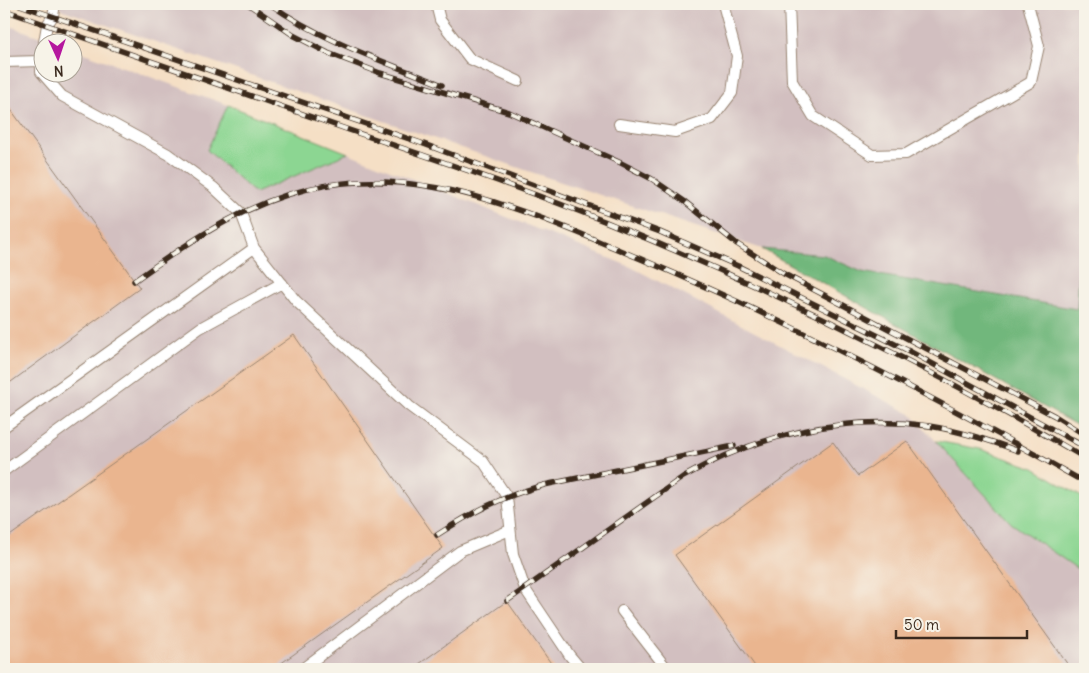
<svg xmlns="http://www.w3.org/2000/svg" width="1089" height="673" font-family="Delius,sans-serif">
<rect width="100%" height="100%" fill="#f7f3e8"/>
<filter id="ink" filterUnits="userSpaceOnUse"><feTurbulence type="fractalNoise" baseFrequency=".02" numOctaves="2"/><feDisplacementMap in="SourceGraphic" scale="10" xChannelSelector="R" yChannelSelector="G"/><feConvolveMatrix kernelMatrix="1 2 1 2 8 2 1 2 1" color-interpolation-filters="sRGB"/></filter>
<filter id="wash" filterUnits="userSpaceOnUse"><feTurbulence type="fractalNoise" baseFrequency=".0096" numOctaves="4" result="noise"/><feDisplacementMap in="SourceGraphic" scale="20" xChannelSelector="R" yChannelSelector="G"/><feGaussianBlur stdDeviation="1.12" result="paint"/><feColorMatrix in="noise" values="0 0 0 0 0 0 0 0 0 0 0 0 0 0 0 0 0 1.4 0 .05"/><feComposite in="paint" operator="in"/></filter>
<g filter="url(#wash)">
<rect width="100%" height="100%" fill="#f5dfc5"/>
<path fill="#d2bfc0" d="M46,4H1085V274L1079,272L1077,309L862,272L824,255L762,249L528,171Z
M4,24L55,42H42V72H72L73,49L228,105L207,150L255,193L348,153L631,267L911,414L1011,523L1085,574V669H4Z"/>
<path fill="#8cd692" stroke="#648058" d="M228,105L348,153L255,193L207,150Z
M936,441L980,449L1034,468L1085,499V574L1011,523Z"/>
<path fill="#71b77c" stroke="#56704d" d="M762,249L824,255L862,272L1077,309L1079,272L1085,274V430Z"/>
<g id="blocks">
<path fill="#eab58f" d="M4,100L140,288L4,387Z
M294,335L443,548L273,669H4V540Z
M907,441L1071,669H757L675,555L833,442L858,476Z
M507,601L555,669H412Z"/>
</g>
</g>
<g filter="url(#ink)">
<use href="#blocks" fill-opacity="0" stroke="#988472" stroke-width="1"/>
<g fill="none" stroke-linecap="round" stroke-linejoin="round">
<defs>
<path id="service" d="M436,4L440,20L470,59L518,81
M789,4L792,81L813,116L872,155L906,154L1031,82L1039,46L1028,4
M44,42L47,25L53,16L55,4
M42,49L41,72L62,96L168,154L213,187L241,213L254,248L296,301L409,406L483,461L507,497L513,554L525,589L570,656L581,669
M4,62L41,61
M619,124L675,132L712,119L732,93L737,56L723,4
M4,427L254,248
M4,471L200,328L282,283
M622,611L667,669
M302,669L460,551L510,530"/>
</defs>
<use href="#service" stroke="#988472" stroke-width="12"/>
<use href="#service" stroke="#fff" stroke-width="10"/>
<defs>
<path id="rail" d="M17,4L421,143L660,232L738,266L909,351L1085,447
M248,4L293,35L328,53L380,73L509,112L621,163L652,179L684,201L737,244L784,274L1055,416L1085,435
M270,4C322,41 383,61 442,85
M4,10C119,50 234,90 349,130C435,159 521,188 604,221C770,288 931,368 1085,458
M134,281C195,238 253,197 328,185C438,168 542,218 641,259C791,322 935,398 1077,478
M437,535C474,511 501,497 544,485L734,446
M507,601L683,477C756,435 844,414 929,426C960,431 989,440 1018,451"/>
</defs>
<use href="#rail" stroke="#3b2a1e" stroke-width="5.5"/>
<use href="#rail" stroke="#f7f3e8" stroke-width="4" stroke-dasharray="11" stroke-linecap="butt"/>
</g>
</g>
<rect width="1089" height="673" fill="none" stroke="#f7f3e8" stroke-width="20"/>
<g transform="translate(58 58) rotate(177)"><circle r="24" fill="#f7f3e8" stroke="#aca397"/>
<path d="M0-4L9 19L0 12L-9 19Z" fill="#b5179e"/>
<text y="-8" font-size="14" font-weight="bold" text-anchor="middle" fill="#3b2a1e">N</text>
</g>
<path d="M896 630v8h131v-8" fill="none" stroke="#3b2a1e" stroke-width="2.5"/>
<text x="904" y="630" font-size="15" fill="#3b2a1e" stroke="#f7f3e8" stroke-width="4" paint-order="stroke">50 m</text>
</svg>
